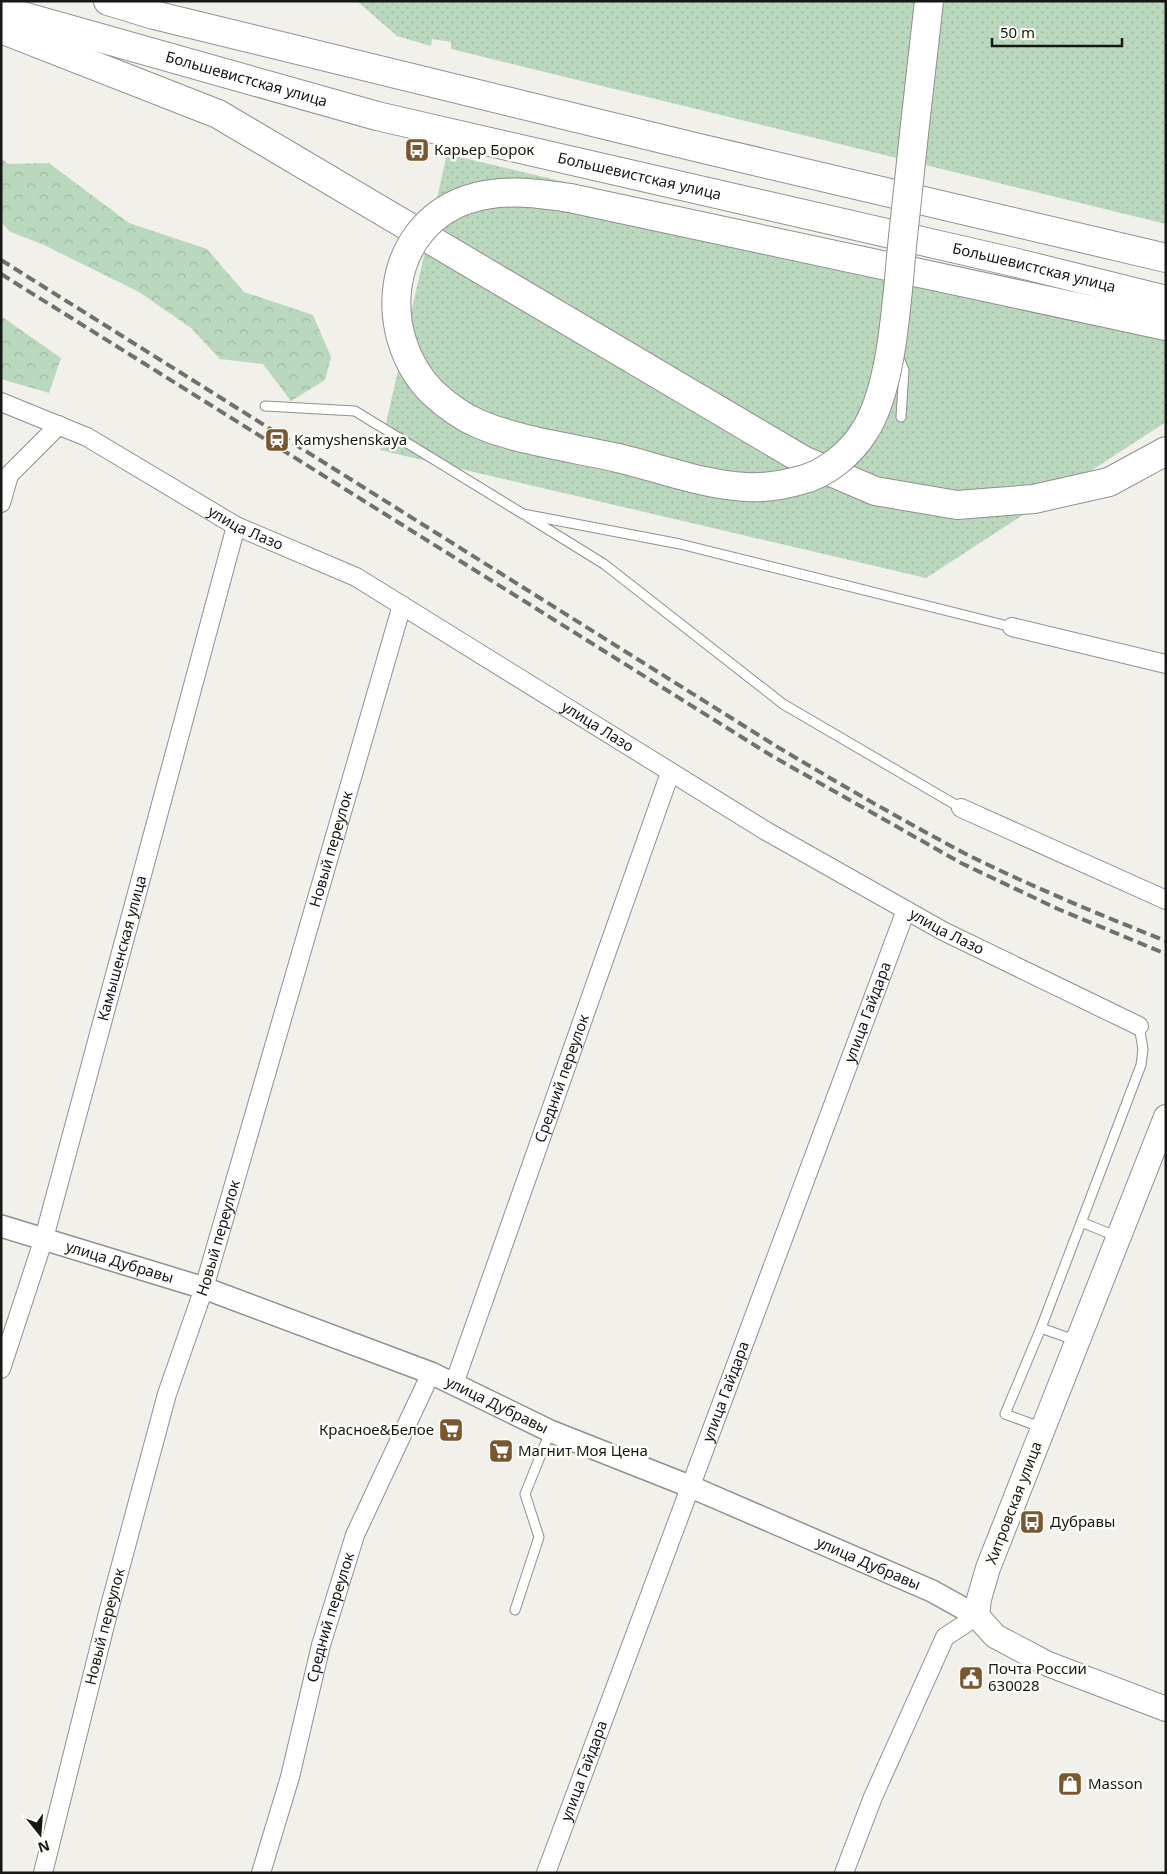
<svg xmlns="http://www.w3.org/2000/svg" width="1167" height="1874" font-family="'Noto Sans',sans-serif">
<defs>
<pattern id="grass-dots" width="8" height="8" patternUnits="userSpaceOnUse" patternTransform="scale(1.25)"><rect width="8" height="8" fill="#bad8bd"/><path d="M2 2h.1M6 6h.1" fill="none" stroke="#9fb9a2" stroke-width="1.8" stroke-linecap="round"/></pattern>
<pattern id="forest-crowns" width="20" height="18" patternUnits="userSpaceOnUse" patternTransform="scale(1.25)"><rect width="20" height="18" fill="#bad8bd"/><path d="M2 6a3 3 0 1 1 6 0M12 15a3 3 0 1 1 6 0" fill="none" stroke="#9fb9a2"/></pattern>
</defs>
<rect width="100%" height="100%" fill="#f1f0eb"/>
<path fill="url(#grass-dots)" d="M357,1H1166V224L451,49V42L432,39L431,46L397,36Z
M447,154L1166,325V422L926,578L380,450Z"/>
<path fill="url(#forest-crowns)" d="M1,158L8,164L49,163L129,223L207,249L244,292L313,315L331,357L325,380L291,401L263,364L220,359L191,328L139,292L44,245L11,232L1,222Z
M1,316L61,358L49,393L1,379Z"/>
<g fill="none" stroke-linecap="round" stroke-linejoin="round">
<defs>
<path id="service" d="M898,356L904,370L901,417
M265,406L355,411L523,514L680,544L1012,627
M528,517L604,564L783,704L961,808
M1081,1222L1118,1237
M1041,1328L1077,1341
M1043,1428L1005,1414L1041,1328L1141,1065L1143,1049L1139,1026
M515,1610L539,1537L525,1494L550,1432"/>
<g id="minor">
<path id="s1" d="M1,402L87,437L236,526L356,577L766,831L943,931L1139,1026"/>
<path d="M1,503L9,475L59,425"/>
<path d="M1012,627L1166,664"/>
<path d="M961,808L1166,900"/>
<path id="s2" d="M1,1369L44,1238L236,526"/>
<path id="s3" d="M454,1384L670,773"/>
<path id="s4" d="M43,1873L108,1613L167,1394L204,1288L402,605"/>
<path id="s5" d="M261,1873L290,1777L321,1645L355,1535L431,1373"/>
<path id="s6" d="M546,1873L906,910"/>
<path d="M844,1873L873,1797L945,1637L977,1616"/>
</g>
<g id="tertiary">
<path id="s7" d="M1,1226L204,1288L431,1373L550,1431L689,1486L932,1591L977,1616"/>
</g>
<path id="secondary" d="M1166,1117L988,1568L979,1599L977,1616L995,1636L1048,1664L1166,1709"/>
<g id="trunk">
<path d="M108,1L154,15L695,147L1166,258"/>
<path id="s8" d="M1,10L377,116L1013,262L1166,300"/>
<path d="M1,29L218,114L803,460L875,491L957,505L1034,499L1109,482L1166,451"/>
<path d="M570,198L1166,326"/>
</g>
</defs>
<use href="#service" stroke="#91908b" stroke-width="11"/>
<use href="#minor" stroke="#91908b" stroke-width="20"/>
<use href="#tertiary" stroke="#91908b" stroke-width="24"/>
<use href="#secondary" stroke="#91908b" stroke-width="26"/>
<use href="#trunk" stroke="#91908b" stroke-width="30"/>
<use href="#service" stroke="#fff" stroke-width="9"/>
<use href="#minor" stroke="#fff" stroke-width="18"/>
<use href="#tertiary" stroke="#fff" stroke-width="21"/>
<use href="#secondary" stroke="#fff" stroke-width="24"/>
<use href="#trunk" stroke="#fff" stroke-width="28"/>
<path stroke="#70706d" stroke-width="4" stroke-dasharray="10 5" stroke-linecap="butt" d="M1,260L776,746C838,783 900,819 964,853C1030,886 1098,914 1166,941
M1,274L772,756L961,863L1058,909L1166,954"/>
<defs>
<path id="trunk-bridge" d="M570,198C535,193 501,188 466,200C385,229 376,335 432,392C445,404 462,417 479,424C519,441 574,448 618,458C660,468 703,485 746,487C763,488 784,485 801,480C826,474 851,453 864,432C894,387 897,291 903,237C911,158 920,80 929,1"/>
</defs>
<use href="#trunk-bridge" stroke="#91908b" stroke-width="30" stroke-linecap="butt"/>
<use href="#trunk-bridge" stroke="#fff" stroke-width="28"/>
</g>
<defs>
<symbol id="bus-square" viewBox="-11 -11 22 22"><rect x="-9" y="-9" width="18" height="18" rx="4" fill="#79582f" stroke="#fefdf8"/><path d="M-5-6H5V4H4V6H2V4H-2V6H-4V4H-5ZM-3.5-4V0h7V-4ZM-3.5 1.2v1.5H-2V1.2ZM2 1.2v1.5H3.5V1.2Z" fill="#fff"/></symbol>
<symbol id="station-square" viewBox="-11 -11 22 22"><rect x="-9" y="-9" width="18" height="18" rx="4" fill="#79582f" stroke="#fefdf8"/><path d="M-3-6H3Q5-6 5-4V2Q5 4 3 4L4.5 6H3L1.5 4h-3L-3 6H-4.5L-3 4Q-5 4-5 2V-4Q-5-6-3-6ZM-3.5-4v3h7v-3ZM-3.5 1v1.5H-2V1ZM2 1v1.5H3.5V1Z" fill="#fff"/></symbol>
<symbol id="supermarket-square" viewBox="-11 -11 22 22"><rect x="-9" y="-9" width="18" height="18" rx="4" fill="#79582f" stroke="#fefdf8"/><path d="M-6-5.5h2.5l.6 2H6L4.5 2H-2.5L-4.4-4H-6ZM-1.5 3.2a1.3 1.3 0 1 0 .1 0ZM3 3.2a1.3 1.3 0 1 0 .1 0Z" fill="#fff"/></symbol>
<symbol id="civic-square" viewBox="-11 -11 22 22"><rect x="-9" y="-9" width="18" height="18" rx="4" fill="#79582f" stroke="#fefdf8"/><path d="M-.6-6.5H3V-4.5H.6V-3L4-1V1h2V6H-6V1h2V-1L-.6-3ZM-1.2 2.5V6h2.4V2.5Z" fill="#fff"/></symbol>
<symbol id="shop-square" viewBox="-11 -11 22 22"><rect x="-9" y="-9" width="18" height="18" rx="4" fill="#79582f" stroke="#fefdf8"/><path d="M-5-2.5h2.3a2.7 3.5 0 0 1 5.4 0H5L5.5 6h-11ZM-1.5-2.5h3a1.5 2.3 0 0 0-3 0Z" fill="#fff"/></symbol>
</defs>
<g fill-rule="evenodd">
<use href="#bus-square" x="403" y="136" width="28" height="28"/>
<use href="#station-square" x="263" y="426" width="28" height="28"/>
<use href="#supermarket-square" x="437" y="1416" width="28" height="28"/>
<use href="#supermarket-square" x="487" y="1437" width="28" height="28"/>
<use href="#bus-square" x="1018" y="1508" width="28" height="28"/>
<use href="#civic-square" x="957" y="1664" width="28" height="28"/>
<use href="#shop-square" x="1056" y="1770" width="28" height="28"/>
</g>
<g text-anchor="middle" stroke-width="5" stroke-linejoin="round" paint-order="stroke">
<g font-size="15" fill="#171715" stroke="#fefdf8">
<text dy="5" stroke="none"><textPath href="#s8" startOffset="255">Большевистская улица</textPath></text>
<text dy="5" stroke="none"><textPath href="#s8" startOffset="660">Большевистская улица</textPath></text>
<text dy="5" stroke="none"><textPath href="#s8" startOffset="1065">Большевистская улица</textPath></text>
<text dy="5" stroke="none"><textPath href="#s1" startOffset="276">улица Лазо</textPath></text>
<text dy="5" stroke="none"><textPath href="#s1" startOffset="681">улица Лазо</textPath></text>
<text dy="5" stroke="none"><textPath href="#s4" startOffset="1064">Новый переулок</textPath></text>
<text dy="5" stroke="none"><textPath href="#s1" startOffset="1086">улица Лазо</textPath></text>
<text dy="5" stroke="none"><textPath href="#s2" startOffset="438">Камышенская улица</textPath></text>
<text dy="5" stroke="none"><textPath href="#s6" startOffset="919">улица Гайдара</textPath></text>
<text dy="5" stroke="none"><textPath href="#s3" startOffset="324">Средний переулок</textPath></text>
<text dy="5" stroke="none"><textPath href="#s4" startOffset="659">Новый переулок</textPath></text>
<text dy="5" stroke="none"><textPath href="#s7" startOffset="124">улица Дубравы</textPath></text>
<text dy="5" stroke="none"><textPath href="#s6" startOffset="514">улица Гайдара</textPath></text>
<text dy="5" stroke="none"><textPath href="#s7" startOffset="528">улица Дубравы</textPath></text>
<text transform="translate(1014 1503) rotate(-69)" y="5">Хитровская улица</text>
<text dy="5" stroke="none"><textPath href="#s7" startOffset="932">улица Дубравы</textPath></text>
<text dy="5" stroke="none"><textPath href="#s5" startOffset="265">Средний переулок</textPath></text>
<text dy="5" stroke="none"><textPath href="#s4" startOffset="254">Новый переулок</textPath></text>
<text dy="5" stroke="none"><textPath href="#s6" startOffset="109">улица Гайдара</textPath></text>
</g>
<g font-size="15" fill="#171715" stroke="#fefdf8" text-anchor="start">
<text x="434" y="155">Карьер Борок</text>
<text x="294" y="445">Kamyshenskaya</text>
<text x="434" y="1435" text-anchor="end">Красное&amp;Белое</text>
<text x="518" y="1456">Магнит Моя Цена</text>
<text x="1050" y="1527">Дубравы</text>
<text x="988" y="1674">Почта России<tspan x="988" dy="17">630028</tspan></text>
<text x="1088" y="1789">Masson</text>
</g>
</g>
<rect width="1167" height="1874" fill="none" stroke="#171715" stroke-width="5"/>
<g transform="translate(40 1834) rotate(163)" stroke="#fefdf8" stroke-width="4" paint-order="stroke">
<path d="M0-4L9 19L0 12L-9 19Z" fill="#171715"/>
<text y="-8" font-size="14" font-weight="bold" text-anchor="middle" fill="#171715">N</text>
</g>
<path d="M992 38v8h130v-8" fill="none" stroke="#171715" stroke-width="2.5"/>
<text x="1000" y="38" font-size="15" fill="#171715" stroke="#fefdf8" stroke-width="4" paint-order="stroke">50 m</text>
</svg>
